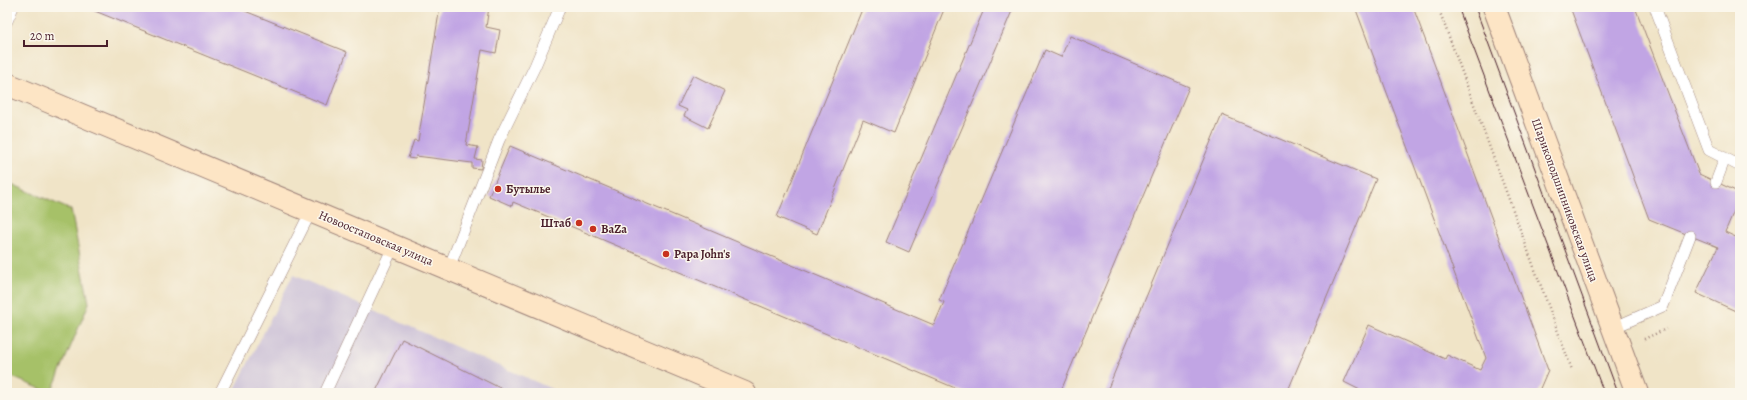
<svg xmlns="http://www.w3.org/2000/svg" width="1747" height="400" font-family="Alegreya,serif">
<rect width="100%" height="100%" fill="#fbf7ec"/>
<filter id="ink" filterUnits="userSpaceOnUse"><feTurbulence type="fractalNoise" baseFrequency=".025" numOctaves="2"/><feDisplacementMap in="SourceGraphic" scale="8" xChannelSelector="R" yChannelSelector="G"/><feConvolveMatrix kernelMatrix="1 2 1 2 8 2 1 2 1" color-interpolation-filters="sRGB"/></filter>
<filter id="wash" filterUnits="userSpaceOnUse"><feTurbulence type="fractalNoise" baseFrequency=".012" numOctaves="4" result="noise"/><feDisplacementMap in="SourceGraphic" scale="16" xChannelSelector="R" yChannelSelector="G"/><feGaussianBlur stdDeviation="0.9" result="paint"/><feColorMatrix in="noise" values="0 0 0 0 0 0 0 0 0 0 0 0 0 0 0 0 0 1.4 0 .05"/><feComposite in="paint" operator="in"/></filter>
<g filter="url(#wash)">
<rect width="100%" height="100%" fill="#f0e4c7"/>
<path fill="#cabfd6" d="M293,275L561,393H233Z"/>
<path fill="#a6c168" stroke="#78704a" d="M7,182L71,210L89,303L51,393L7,375Z"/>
<g id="blocks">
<path fill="#c1a5e4" d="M85,7H235L347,52L327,105Z
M440,7H489L486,27L500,30L496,53L482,50L466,145L478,147L475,159L482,160L481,169L472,168V163L416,156L415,159L408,158L414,140L418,141Z
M863,7H945L894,133L863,120L817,234L777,217Z
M985,7H1002L1012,11L909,252L886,242Z
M1355,7H1413L1548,370L1538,393H1366L1344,382L1369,325L1445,359L1447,355L1480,370L1486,358Z
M1570,7H1635L1699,174L1740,193V197L1725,232L1740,239V313L1696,293L1718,247L1649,219Z
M1070,36L1189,87L1060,393H967L513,202L512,206L489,196L510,146L934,325L944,302L939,300L1045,50L1061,57Z
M693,75L725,91L708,128L684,116L687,110L678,106Z
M1222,115L1376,179L1287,393H1106Z
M402,339L510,393H375Z"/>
</g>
</g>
<g filter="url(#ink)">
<use href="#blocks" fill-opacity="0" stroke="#9d8279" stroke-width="1"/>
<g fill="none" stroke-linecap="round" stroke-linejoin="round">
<defs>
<path id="lane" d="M1655,7L1709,150L1740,166
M7,21L13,7
M1716,182L1725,158
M449,268L499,140L535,66L560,7
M1613,328L1663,306L1690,236
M220,393L311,211
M325,393L394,245"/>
<path id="secondary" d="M1494,7L1637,393
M7,84L745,393"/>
</defs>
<use href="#lane" stroke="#9d8279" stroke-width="12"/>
<use href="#secondary" stroke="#9d8279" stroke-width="24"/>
<path stroke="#9d8279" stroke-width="2.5" stroke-dasharray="1 3" stroke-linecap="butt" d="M1438,7L1572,370
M1644,339L1666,329"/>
<use href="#lane" stroke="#fff" stroke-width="11"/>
<use href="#secondary" stroke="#fde5c5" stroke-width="22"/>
<path stroke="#4a1f2b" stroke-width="1" d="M1458,7L1604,393
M1475,7L1618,393"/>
</g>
</g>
<g fill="#c8321e" stroke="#fbf7ec" stroke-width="1.5">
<circle cx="498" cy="189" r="4"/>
<circle cx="579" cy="223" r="4"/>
<circle cx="593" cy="229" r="4"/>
<circle cx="666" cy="254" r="4"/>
</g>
<g text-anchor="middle" stroke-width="3" stroke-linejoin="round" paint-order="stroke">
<g font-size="12" font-weight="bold" fill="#4a1f2b" stroke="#fbf7ec" text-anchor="start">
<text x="506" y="193">Бутылье</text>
<text x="571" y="227" text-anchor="end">Штаб</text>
<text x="601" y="233">BaZa</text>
<text x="674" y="258">Papa John's</text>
</g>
<g font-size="12" fill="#4a1f2b" stroke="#fbf7ec">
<text transform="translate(1565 200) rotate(70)" y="4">Шарикоподшипниковская улица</text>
<text transform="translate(376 238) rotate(23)" y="4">Новоостаповская улица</text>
</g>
</g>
<rect width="1747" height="400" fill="none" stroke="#fbf7ec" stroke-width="24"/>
<path d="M24 40v6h83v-6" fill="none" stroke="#4a1f2b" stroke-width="2"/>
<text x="30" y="40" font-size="12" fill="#4a1f2b" stroke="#fbf7ec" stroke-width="3" paint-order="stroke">20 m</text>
</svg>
